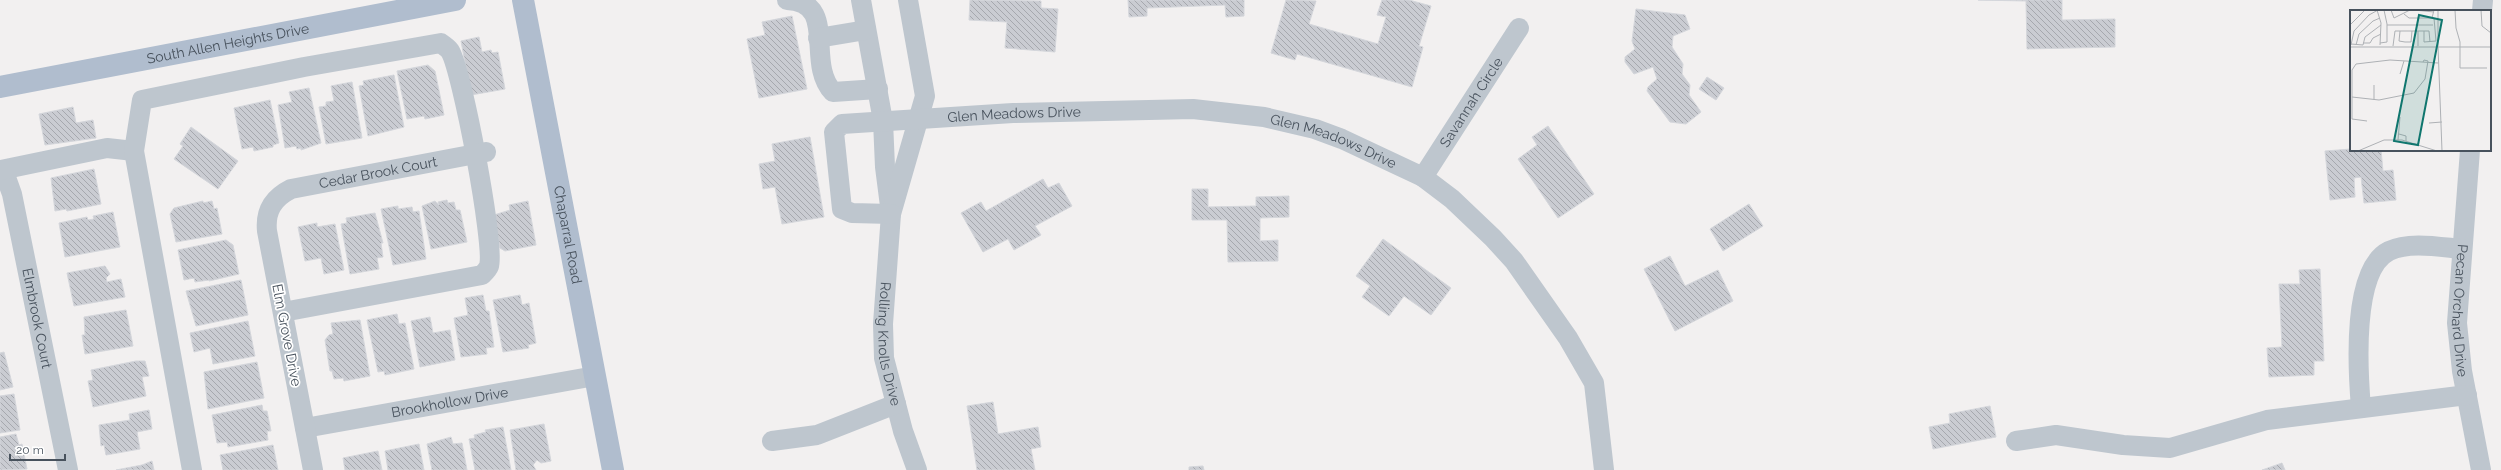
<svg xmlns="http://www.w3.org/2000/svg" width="2501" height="470" font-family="Raleway,sans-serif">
<defs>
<pattern id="building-back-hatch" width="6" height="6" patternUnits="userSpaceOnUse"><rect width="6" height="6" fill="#caccd2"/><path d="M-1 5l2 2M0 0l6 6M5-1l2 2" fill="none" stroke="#a6a8ae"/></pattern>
</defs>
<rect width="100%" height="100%" fill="#f2f0f0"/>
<path fill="url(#building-back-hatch)" stroke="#d4d6db" d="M970,0L1041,1V8L1058,9L1055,52L1005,48L1007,22L969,20Z
M1128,0H1244V16L1226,17L1225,5L1147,8V16L1129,17Z
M1286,0L1316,1L1309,24L1378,44L1386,17L1377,15L1382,0H1409L1431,6L1419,46L1423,47L1412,87L1297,54L1295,60L1271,53Z
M1978,0H2062V20L2115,19V47L2027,49L2026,1Z
M1636,9L1685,15L1690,29L1673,36L1672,47L1683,64L1682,74L1690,85L1689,95L1701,112L1686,124L1670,122L1647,91L1648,87L1657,79L1653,67L1634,74L1625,62V57L1635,49L1632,41Z
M792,16L807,89L759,98L747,39L765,35L762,22Z
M479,37L482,52L491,50L492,53L498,52L505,89L471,95L461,41Z
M428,65L435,71L444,115L425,119L424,116L407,119L397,71Z
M394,75L404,127L368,136L359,86L364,85L363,81Z
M1707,77L1724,88L1716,100L1699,89Z
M352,82L362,138L326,144L319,107L326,106V102L334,101L331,86Z
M309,88L321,143L301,150V148L297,149L296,146L285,148L278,105L292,102L289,92Z
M270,100L279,143L273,145V147L254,151L253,147L242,149L234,108Z
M73,107L76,123L93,120L96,138L45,145L39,114Z
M1548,126L1594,194L1558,218L1518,159L1537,145L1532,137Z
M191,127L238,161L218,189L174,159L183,146L180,144Z
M810,137L824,217L782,224L775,187L763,189L759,164L775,161L772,144Z
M2351,140V150H2381L2383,171L2393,170L2396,200L2364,203L2361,177L2354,178L2355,197L2330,200L2325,151L2351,149Z
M94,169L101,204L67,211L66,209L55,211L51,178Z
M1043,179L1048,188L1059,183L1072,206L1035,226L1041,235L1014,250L1008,239L983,252L961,213L981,202L986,211Z
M1192,189H1208V207L1256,206V197L1289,196V217L1260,218V241L1278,240V261L1228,262L1227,220H1192Z
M447,200L448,203L454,202L456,210H460L467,242L431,249L422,206L435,201L439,205L438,202Z
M203,201V203L212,201L214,209L217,208L222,234L176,242L170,214L174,208Z
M528,201L536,245L505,251L500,248L494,215L510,210L509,205Z
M1749,204L1763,226L1723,251L1710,229Z
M398,206V209L412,207L413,212L419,211L426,259L393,265L381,209Z
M113,212L120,247L65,257L59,223L87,217L88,220L94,219L93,216Z
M375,213L383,243H381L383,257L377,258L379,269L350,274L341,224L347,223L346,218Z
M317,223V227L335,224L344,270L324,274L321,258L305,261L298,227Z
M1383,239L1451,288L1431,315L1404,296L1389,316L1362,297L1370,286L1356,276Z
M226,240L233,245L239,274L209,281V280L195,282L194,278L184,280L178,250Z
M1670,256L1685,286L1718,270L1733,301L1675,331L1644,269Z
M105,266L110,274L106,278L107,282L121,279L125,297L74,306L67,273Z
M2320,269L2324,361H2314V375L2269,377L2267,348L2282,347L2279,284H2300L2299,270Z
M241,280L248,315L196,326L186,291Z
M483,295L486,311H489L494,347L486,348L487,354L461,357L454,318L468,315L465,298Z
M520,295L522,305L529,303L536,343L528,345L529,348L503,352L493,300Z
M126,310L133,346L85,354L82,335H85L84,317Z
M397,314L399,324L405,323L414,369L385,375L384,371L378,372L367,320Z
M430,317L433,333L450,330L455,360L420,367L411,321Z
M360,320L370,376L344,381L343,378L334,379L332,371H330L325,340L329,335L333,334L331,323Z
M248,321L255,356L213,364L210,348L194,352L190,333Z
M4,352L13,387L0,390V353Z
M136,361H145L149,376L142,377L146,396L93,407L88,381L93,380L91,370Z
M257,362L264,398L208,409L204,372Z
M14,394L20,430L0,433V396Z
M993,402L998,434L1038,427L1041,447L1031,449L1035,470H977L967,406Z
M262,405L263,411H267L271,431H267L268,440L228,447L227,442L217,443L212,415Z
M1990,406L1996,437L1933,449L1929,427L1950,423L1949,414Z
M149,410L152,429L137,432L140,449L106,455L104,445L101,446L99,425L130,420L129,414Z
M544,424L551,461L541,463L537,460L533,465L536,470H516L510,430Z
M503,427L511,470H475L469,439L475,438L474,435L486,432L485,430Z
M16,434L19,445L22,444L27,469L0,470V437Z
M451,437L453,444L462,443L467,470H432L427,444Z
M419,444L424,470H388L385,451Z
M273,445L278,470H223L220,455Z
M378,451L382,470H345L343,458Z
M152,461L154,470H116L142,465Z
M2282,463L2285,470H2262Z
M1203,466L1204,470H1189V467Z"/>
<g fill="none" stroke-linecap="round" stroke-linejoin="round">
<g stroke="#bec6ce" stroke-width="20">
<path d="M787,0C839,2 805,63 833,92L878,89"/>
<path d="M861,0L883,121L885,167L890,206"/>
<path id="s1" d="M908,0L925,96L891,214L883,324L884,358L903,431L917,470"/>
<path d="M2482,11L2483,0"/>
<path d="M818,38L866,30"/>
<path id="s2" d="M2470,150L2457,323L2462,371L2481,470"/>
<path id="s3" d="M0,170L7,180L12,194L68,470"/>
<path d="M1,170L107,148L134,151"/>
<path id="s4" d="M1423,177L1519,28"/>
<path id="s5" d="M891,214L852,213L842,209L834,132L842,124L1013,113L1193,109L1264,117L1315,129L1342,139L1423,177L1452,199L1493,238L1514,261L1568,338L1594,383L1604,470"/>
<path d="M2361,408C2358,372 2351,270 2389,251C2409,241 2440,247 2461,249"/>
<path id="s6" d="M305,428L595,376"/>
<path d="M772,441L817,435L896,404"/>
<path d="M2016,441L2056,435L2123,445L2170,448L2267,420L2467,395"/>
<path d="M192,470L134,151L142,100L304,67L441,43C443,45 448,48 450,51C462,70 495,245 489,266C488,269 484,273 482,275L283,312"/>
<path id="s7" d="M313,470L267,231C265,211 273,198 291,189L486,152"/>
</g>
<g stroke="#b0bdce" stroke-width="22">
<path id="s8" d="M523,0L613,470"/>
<path id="s9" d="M0,87L455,0"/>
</g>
</g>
<g text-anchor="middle" stroke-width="3.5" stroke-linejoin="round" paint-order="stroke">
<g font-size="14" fill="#48525d" stroke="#fff">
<text dy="5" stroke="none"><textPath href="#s9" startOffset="232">South Allen Heights Drive</textPath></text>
<text dy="5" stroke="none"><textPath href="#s4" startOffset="89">Savannah Circle</textPath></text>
<text dy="5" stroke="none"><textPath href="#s5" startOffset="311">Glen Meadows Drive</textPath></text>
<text dy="5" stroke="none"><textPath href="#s5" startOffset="635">Glen Meadows Drive</textPath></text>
<text dy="5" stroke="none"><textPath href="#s7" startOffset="384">Cedar Brook Court</textPath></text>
<text dy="5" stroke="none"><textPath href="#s8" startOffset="239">Chaparral Road</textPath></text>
<text dy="5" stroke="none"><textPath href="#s2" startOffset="161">Pecan Orchard Drive</textPath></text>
<text dy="5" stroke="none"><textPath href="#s3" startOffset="154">Elmbrook Court</textPath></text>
<text transform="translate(287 335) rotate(79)" y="5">Elm Grove Drive</text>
<text dy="5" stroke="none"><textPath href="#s1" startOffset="351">Rolling Knolls Drive</textPath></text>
<text dy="5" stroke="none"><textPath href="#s6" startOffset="147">Brookhollow Drive</textPath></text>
</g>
</g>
<g transform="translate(2350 10)">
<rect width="141" height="141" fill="#f2f0f0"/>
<path fill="none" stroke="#aeb1b5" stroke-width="1" d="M27,0L31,13L30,35M41,0L44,8L60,0M64,0L84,2M88,0V36M105,0L106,18L110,32V58H137M131,0L132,16L141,23M54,4L59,8H82L84,0M0,15L15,0M37,15H83M50,21L49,31L55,32H61L62,21M74,21V32L86,31L84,8M13,33H20L23,28L31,24M30,33L37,32V14L34,0M1,34L13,35L15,27L31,15M1,35L4,21L19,5L28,0M6,35L9,24L23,11L30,8M43,36L45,21H79L80,32M68,36V21M88,36L92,141M0,37H141M50,64L54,51M2,87L29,90L64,83L75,69L78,51L74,50L73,52M24,90V75M17,111L2,109V60L6,54L40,50L88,53M79,113L92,112M49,124L56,126V131M48,130L50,107M8,141L34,130H52L87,141"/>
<path fill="#0f766e" fill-opacity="0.15" stroke="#0f766e" stroke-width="2" d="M69,5L92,10L68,135L44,131Z"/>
<rect width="141" height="141" fill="none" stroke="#48525d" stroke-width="2"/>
</g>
<path d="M10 454v6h55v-6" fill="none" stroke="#48525d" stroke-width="2"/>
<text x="16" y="454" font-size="12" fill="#48525d" stroke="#ffffff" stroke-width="3" paint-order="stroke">20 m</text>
</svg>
